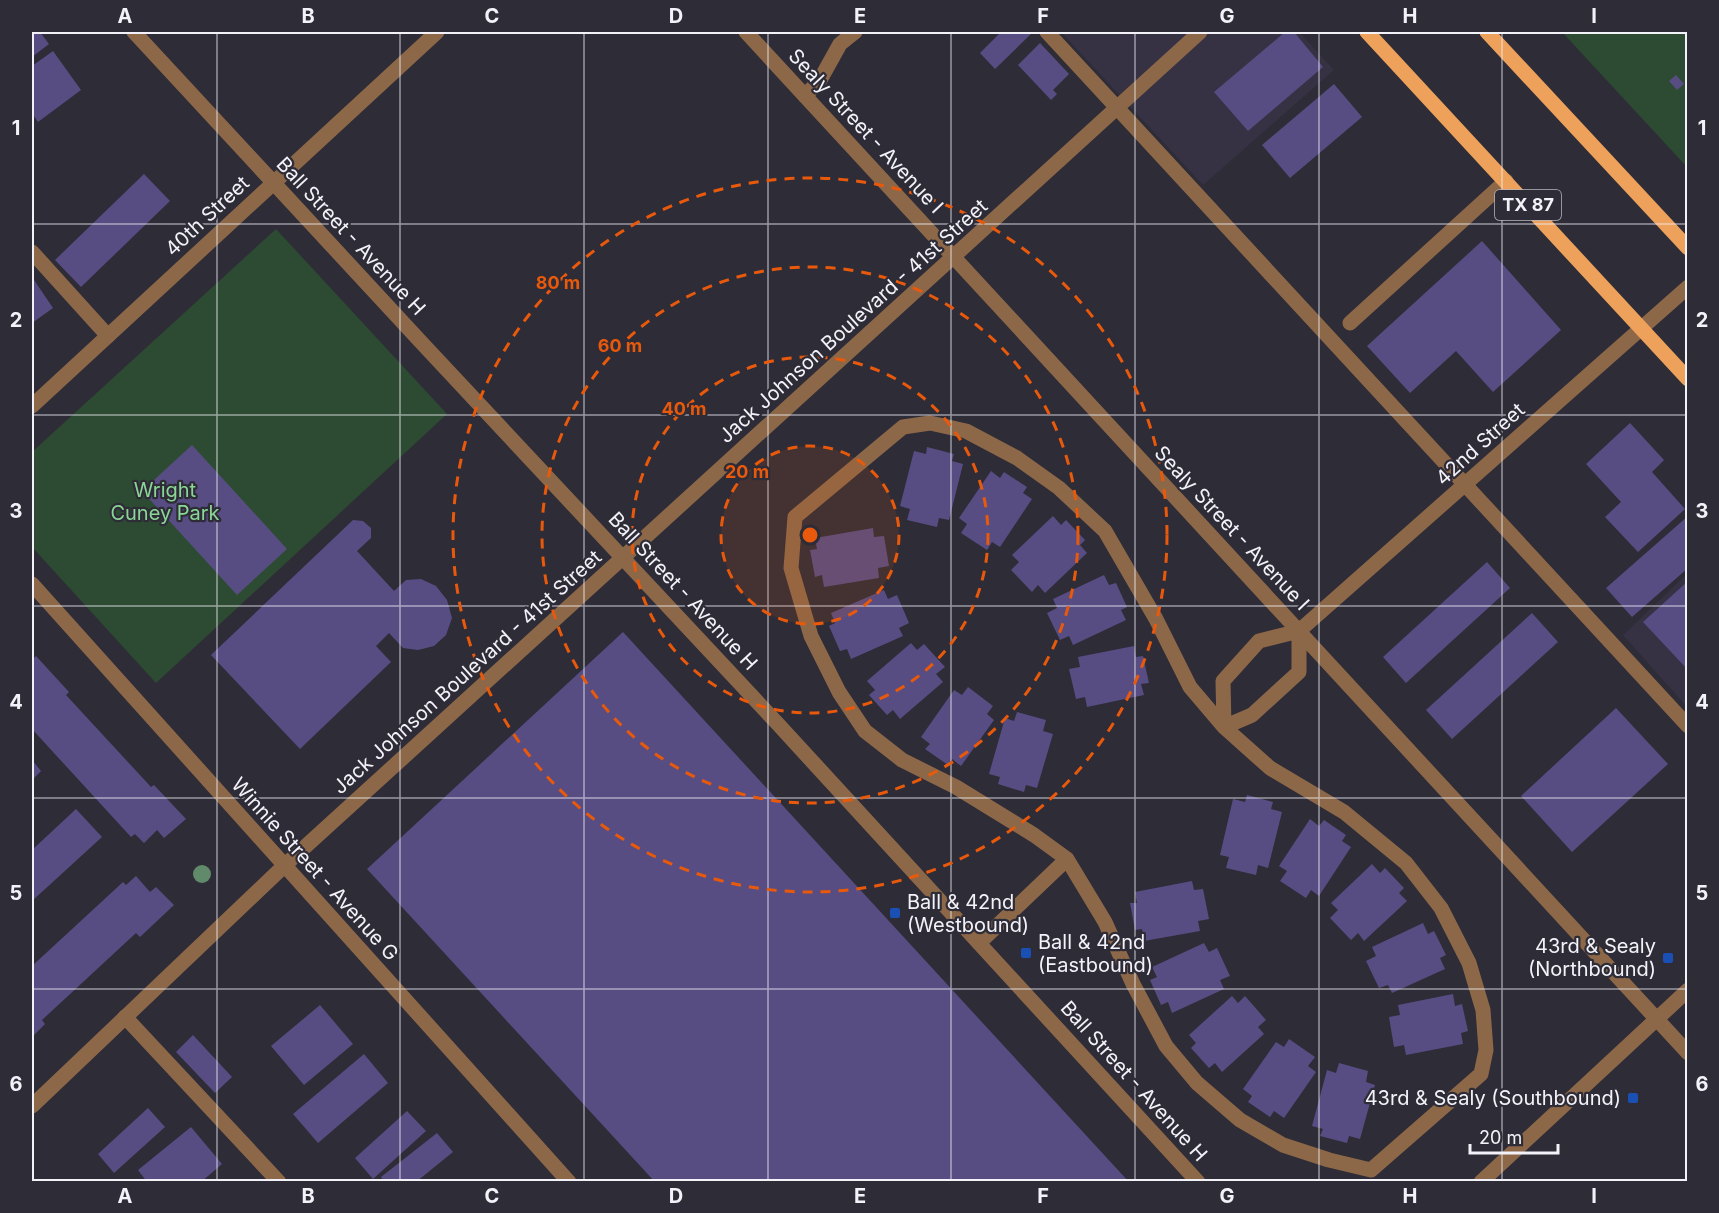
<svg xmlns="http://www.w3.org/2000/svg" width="1719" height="1213" font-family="Inter,sans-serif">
<rect width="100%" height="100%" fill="#2e2c37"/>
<path fill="#363244" d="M1061,32H1299L1334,70L1203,185Z
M1687,574V707L1623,635Z"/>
<path fill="#2d4b32" d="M1562,32H1687V167Z
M276,229L447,414L156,683L32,547V452Z"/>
<path fill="#584d83" d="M32,32H40L49,44L32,57Z
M1001,32H1029L1031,34L995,69L980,53Z
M1285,32H1294L1323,67L1248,131L1214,92Z
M1040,43L1069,74L1053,90L1057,94L1051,100L1018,65Z
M53,51L81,90L38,122L32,113V66Z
M1676,75L1684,84L1677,90L1669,81Z
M1334,84L1362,117L1290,178L1262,145Z
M144,174L170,201L81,287L55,260Z
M1482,241L1561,330L1493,392L1456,351L1410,393L1367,346Z
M32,277L53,308L32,323Z
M1630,423L1664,460L1652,472L1685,509L1638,552L1605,517L1621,502L1586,464Z
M192,445L287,549L237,595L142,491Z
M927,447L954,454L952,461L963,464L949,520L939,518L937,527L907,520L910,509L900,506L914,451L926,454Z
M991,471L1000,478L1004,472L1027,487L1023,493L1032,499L1000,547L992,542L987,550L961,533L967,524L959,518Z
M1053,516L1061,525L1066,520L1085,540L1080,545L1087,553L1045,593L1038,585L1032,592L1011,570L1019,562L1012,555Z
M1688,516V568L1632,617L1606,588Z
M353,520L363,521L371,528V538L357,551L394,591L406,580L421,579L436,586L447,600L452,618L446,635L434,646L418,650L403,648L389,633L376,646L391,662L300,749L211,655Z
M873,528L874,537L884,536L889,566L878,568L879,578L824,587L822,575L815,577L810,550L817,549L815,538Z
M1487,562L1510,588L1406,683L1383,657Z
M1104,575L1109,585L1116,583L1127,607L1121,610L1126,620L1073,645L1069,636L1060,640L1047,613L1057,608L1053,599Z
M1688,581V670L1643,622Z
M884,590L888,599L897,595L909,623L899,628L903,636L851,659L847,649L840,651L829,626L835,623L831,613Z
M1532,613L1558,642L1452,739L1426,710Z
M623,632L1129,1182H655L367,869Z
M911,643L917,650L924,644L945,667L936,674L943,682L900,719L893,710L887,715L869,695L875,690L867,681Z
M1134,646L1136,657L1143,656L1149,683L1141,684L1144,695L1087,707L1085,697L1076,699L1069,669L1080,667L1078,657Z
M36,656L69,692L66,695L151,787L154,785L186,819L164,838L157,830L144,843L135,834L131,837L32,729V660Z
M968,687L993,706L987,714L994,720L961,766L952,759L948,765L925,749L930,744L921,737L954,690L962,695Z
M1616,708L1668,764L1572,852L1521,796Z
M1017,712L1046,720L1043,731L1053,734L1037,788L1026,785L1024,792L998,784L1000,777L989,774L1005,718L1014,721Z
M32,760L41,771L32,780Z
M1247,795L1273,802L1271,809L1282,812L1268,868L1258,865L1256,875L1226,868L1229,857L1220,855L1233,799L1245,802Z
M76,809L102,837L32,901V850Z
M1310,819L1319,826L1324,820L1346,835L1342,841L1351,847L1319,896L1311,890L1306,898L1280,881L1287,871L1279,866Z
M1372,864L1380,873L1385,868L1404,888L1399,893L1407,901L1364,941L1358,933L1351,940L1330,918L1338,910L1331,903Z
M136,876L150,892L156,887L174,905L140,937L136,933L42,1020L45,1024L32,1037V966L123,882L126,885Z
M1192,881L1194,890L1203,889L1209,919L1198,921L1200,931L1144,941L1142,929L1135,930L1130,903H1137L1135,892Z
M1423,923L1428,934L1434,931L1446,955L1440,958L1445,969L1392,993L1388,985L1379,988L1366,961L1376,956L1372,947Z
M1204,943L1209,952L1217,948L1230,976L1220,980L1224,989L1172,1013L1168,1002L1161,1005L1150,980L1157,977L1152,967Z
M1453,994L1455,1006L1462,1004L1468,1031L1461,1033L1463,1044L1406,1055L1404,1045L1394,1047L1389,1017L1400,1015L1398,1005Z
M1232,996L1238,1003L1245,996L1266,1020L1258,1027L1264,1034L1222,1072L1215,1063L1209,1068L1191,1048L1196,1043L1189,1035Z
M320,1005L353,1044L304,1085L271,1046Z
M193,1035L232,1077L215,1093L176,1052Z
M1289,1039L1315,1057L1308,1066L1316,1072L1284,1118L1274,1111L1270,1117L1248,1102L1252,1096L1243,1089L1276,1042L1284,1047Z
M364,1054L388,1083L318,1143L293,1114Z
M1339,1063L1368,1071L1366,1082L1375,1085L1360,1139L1349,1136L1347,1143L1320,1136L1323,1129L1312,1126L1327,1070L1336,1073Z
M148,1108L165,1127L114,1173L98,1154Z
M407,1111L426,1131L373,1179L355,1158Z
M191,1127L222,1164L201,1182H147L138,1170Z
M437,1133L453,1152L416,1182H384L381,1177Z"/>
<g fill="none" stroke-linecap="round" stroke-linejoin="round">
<path stroke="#8d6848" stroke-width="15" d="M1047,32L1688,726
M805,96L820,80L840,44L855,32
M32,252L108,336
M1350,323L1506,181
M125,1017L279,1182"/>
<path stroke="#8d6848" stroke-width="15" d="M746,32L1688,1053
M32,406L437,32
M930,423L966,431L1017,458L1059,488L1105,531L1156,619L1190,687L1224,727L1270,768L1344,812L1406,863L1441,908L1469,963L1483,1010L1486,1050L1481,1074L1371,1170L1329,1160L1283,1145L1240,1120L1197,1083L1166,1046L1133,984L1105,922L1067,859L1034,835L956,787L902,760L865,731L839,692L811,636L791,568L795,517L903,427Z
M32,584L569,1182
M1224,727L1223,681L1259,641L1299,631L1688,287
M1224,727L1252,715L1299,672V631
M979,943L1067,859
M32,1106L284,866L1200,32"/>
<path stroke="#8d6848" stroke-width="15" d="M134,32L420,341L777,723L1198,1182
M1481,1182L1688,990"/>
<path stroke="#eda15a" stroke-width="15" d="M1367,32L1688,379
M1487,32L1688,248"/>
</g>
<circle fill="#618a6b" cx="202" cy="874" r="9"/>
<path fill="none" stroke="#f3f2f9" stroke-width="1.5" stroke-opacity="0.55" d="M217,32V1182M400,32V1182M584,32V1182M768,32V1182M951,32V1182M1135,32V1182M1319,32V1182M1502,32V1182M32,224H1688M32,415H1688M32,606H1688M32,798H1688M32,989H1688"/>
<circle cx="810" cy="535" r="89" fill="#e8590c" fill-opacity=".12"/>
<g fill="none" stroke="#e8590c" stroke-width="3" stroke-dasharray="10 8">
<circle cx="810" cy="535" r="89"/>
<circle cx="810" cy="535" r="178"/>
<circle cx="810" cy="535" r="268"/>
<circle cx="810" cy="535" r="357"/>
</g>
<g fill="#1a4fb4" stroke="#2e2c37" stroke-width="2">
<rect x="889" y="907" width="12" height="12" rx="3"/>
<rect x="1020" y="947" width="12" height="12" rx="3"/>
<rect x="1662" y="952" width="12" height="12" rx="3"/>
<rect x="1627" y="1092" width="12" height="12" rx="3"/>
</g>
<g text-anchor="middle" stroke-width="4.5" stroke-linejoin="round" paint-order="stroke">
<rect fill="#2e2c37" stroke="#b8b7bf" stroke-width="1.5" x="1495" y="190" width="66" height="30" rx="4.5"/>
<g font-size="18" font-weight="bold" fill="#f3f2f9">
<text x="1528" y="211">TX 87</text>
</g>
<g font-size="20" fill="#f3f2f9" stroke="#2e2c37">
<text transform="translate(866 131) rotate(47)" y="7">Sealy Street - Avenue I</text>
<text transform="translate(207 216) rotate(-43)" y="7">40th Street</text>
<text transform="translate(351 236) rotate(47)" y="7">Ball Street - Avenue H</text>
<text transform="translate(853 321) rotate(-42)" y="7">Jack Johnson Boulevard - 41st Street</text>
<text transform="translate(1480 444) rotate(-42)" y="7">42nd Street</text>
<text transform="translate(1232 528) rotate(47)" y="7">Sealy Street - Avenue I</text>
<text transform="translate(683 591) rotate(47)" y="7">Ball Street - Avenue H</text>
<text transform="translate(467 672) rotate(-42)" y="7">Jack Johnson Boulevard - 41st Street</text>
<text transform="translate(315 869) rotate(48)" y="7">Winnie Street - Avenue G</text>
<text transform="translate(1134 1081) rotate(48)" y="7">Ball Street - Avenue H</text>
</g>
<g font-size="20" fill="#8ad696" stroke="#2e2c37">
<text x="165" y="497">Wright<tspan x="165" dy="23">Cuney Park</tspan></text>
</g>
<g font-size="20" fill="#f3f2f9" stroke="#2e2c37" text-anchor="start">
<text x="907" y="909">Ball &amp; 42nd<tspan x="907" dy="23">(Westbound)</tspan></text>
<text x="1038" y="949">Ball &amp; 42nd<tspan x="1038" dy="23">(Eastbound)</tspan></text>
<text x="1656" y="953" text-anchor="end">43rd &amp; Sealy<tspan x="1656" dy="23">(Northbound)</tspan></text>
<text x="1621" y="1105" text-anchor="end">43rd &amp; Sealy (Southbound)</text>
</g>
</g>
<circle cx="810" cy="535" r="9" fill="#e8590c" stroke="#2e2c37" stroke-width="3"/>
<g font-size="18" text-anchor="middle" font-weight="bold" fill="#e8590c" stroke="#2e2c37" stroke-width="4.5" stroke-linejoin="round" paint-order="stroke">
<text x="558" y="289">80 m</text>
<text x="620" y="352">60 m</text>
<text x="684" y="415">40 m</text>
<text x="747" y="478">20 m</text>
</g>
<rect width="1719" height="1213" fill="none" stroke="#2e2c37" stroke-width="66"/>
<path d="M1470 1144v9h88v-9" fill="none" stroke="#f3f2f9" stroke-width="3"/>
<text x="1479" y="1144" font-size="18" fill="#f3f2f9" stroke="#2e2c37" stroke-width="4.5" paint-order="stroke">20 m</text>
<rect x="33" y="33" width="1653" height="1147" fill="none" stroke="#f3f2f9" stroke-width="2"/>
<g font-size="20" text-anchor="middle" font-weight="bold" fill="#f3f2f9">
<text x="125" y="23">A</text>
<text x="308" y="23">B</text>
<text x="492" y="23">C</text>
<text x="676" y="23">D</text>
<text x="860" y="23">E</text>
<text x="1043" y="23">F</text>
<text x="1227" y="23">G</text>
<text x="1410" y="23">H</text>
<text x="1594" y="23">I</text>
<text x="16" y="135">1</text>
<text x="1702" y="135">1</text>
<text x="16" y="327">2</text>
<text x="1702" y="327">2</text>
<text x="16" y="518">3</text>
<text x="1702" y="518">3</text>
<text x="16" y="709">4</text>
<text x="1702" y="709">4</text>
<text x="16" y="900">5</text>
<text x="1702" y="900">5</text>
<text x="16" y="1091">6</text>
<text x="1702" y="1091">6</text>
<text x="125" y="1203">A</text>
<text x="308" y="1203">B</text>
<text x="492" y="1203">C</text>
<text x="676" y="1203">D</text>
<text x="860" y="1203">E</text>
<text x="1043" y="1203">F</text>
<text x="1227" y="1203">G</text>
<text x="1410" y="1203">H</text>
<text x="1594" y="1203">I</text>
</g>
</svg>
